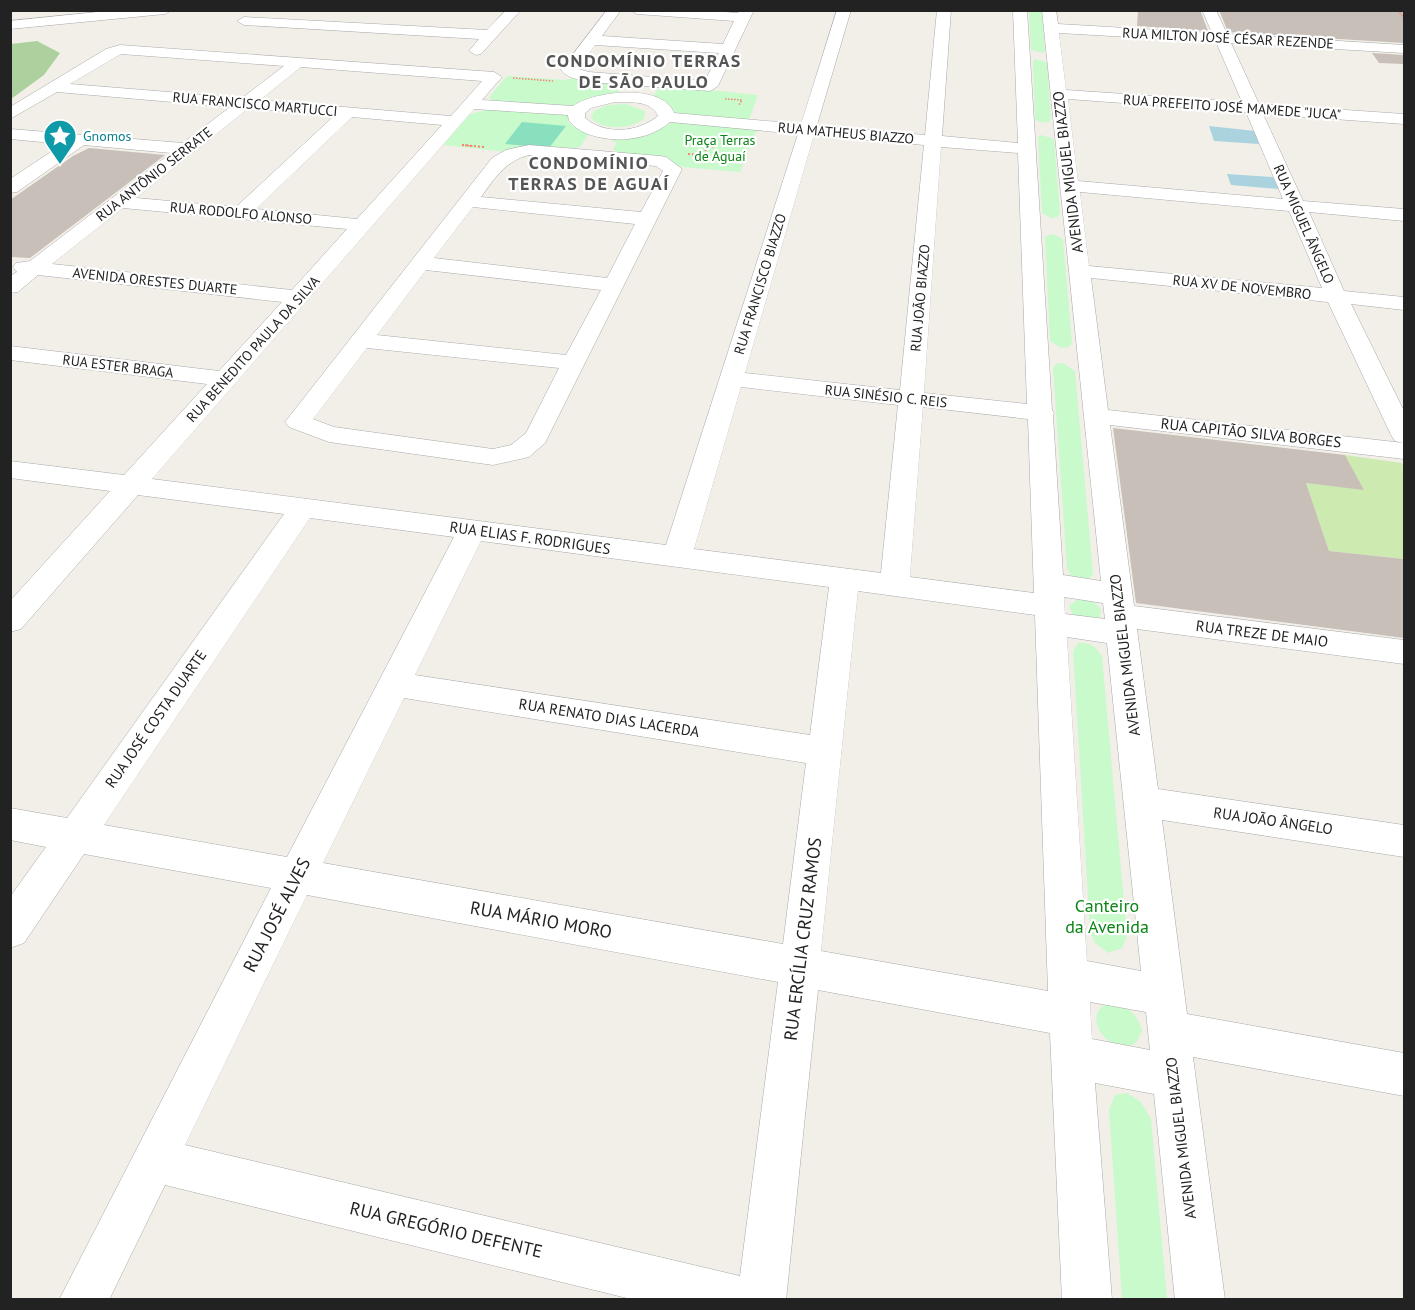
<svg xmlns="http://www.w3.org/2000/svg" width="1415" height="1310" font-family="'PT Sans',sans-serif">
<rect width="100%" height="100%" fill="#f2efe9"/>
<path fill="#cdebb0" d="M1345,455L1402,463L1404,469V559L1329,551L1306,483L1363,489Z"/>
<path fill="#add19e" d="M37,41L60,53L44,75L11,99V44Z"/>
<path fill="#c8facc" d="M1029,11H1042L1045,51L1043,53L1031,50Z
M1035,59L1047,62L1051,120C1047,124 1039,123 1035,119L1033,61Z
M507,76L564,80L573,78L625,82L616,94L572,106L492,101L489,97Z
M661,85L758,95L749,120L677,114L669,104L652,98Z
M626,104L645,111L644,119C630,129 604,131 591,118L594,111L608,105Z
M490,109L567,114L569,123L590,133L580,147L572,148L524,146L506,152L443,145L470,114Z
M673,122L757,129L740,172L682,167L665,159L618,153L613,149L617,142H612L617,135L653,132Z
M1041,135L1054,139L1060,214L1058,217L1051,218L1042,213L1038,137Z
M1053,234L1063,239L1072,343L1069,347L1061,348L1050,341L1045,237Z
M1063,363L1075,371L1093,574L1089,579L1071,576L1067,568L1053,368L1056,364Z
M1078,599L1094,602L1101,609L1100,617L1097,620L1074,617L1069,606Z
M1078,643C1090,642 1096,647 1102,656L1127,936L1122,948L1108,953L1095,943L1090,930L1073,651Z
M1109,1003C1127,1006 1137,1012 1142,1031L1136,1043C1108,1058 1079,1014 1109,1003Z
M1127,1093L1141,1102L1151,1119L1167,1299H1122L1109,1110L1115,1095Z"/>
<path fill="#88e0be" d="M522,122L566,126L549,148L505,144Z"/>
<path fill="#aad3df" d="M1209,126L1255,131L1259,144L1214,141Z
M1227,174L1273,177L1279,189L1231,185Z"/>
<path fill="#c7bfb8" d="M1138,10H1200L1208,31L1137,26Z
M1219,10H1404V43L1228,32Z
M1372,53L1404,55V64L1379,63Z
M89,148L165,155L30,258L10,257V200L73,156Z
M1113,428L1345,455L1364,490L1306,483L1329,551L1404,559V638L1136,603Z"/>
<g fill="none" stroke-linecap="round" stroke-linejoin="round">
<defs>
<path id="minor" d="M117,10H172L165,14L10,29V21Z
M506,10H521L481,54L476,55L469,51L479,39L244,25L237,21L244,17L487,30Z
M607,10H621L602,36L723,44L734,21L637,14L630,10H699L738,13L740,10H754L718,86L710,91L589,82C579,79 568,79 561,70ZM595,45L719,53L705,81L589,72L578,69Z
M837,10H851L817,125L925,135L937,10H951L942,136L1018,143L1013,10H1027L1052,410L1054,413L1053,416L1063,575L1101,581L1042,10H1056L1058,24L1212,33L1202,10H1216L1227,34L1404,45V53L1231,43L1259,104L1404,114V124L1263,114L1303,201L1404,209V221L1309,212L1344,291L1404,297V310L1351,304L1404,411V443L1395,441L1391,435L1328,302L1091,278L1108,410L1404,443V459L1110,425L1134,606L1404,640V664L1137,629L1158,789L1404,825V857L1162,820L1187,1014L1404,1053V1096L1193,1057L1225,1300H1175L1154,1094L1095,1083L1112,1300H1062L1050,1033L818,990L786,1300H635L165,1185L109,1300H59L271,888L84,854L24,943L10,948V897L46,847L10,840V808L67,818L284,514L138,495L21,629L10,632V601L110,491L10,478V461L124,475L207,384L10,360V346L219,371L282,302L38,275L18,292L10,293V276L17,272L13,267L16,263L30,261L171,153L84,145L17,192L10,193V179L63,144L10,139V129L183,143L230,107L57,92L10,119V107L106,49L120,45L494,72L502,77L482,100L573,106C594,91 663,83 674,113L801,124ZM1059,33L1216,42L1242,102L1066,90ZM121,54L284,66L242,98L70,84ZM301,67L482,81L451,116L260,100ZM1068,99L1246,112L1283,199L1078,181ZM615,102C628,102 652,100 658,116C637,133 605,135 585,118V113L591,108ZM249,108L334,116L236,207L136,198ZM474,109L568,115C568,123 576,128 583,132C610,144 647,142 670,122L798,134L666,545L152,479ZM352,117L442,125L357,219L256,209ZM814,135L924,145L900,390L745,373ZM941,147L1018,153L1027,404L924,393ZM1080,192L1289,211L1322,288L1089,266ZM123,208L347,229L292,290L52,264ZM741,387L898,405L881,573L694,549ZM923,407L1028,419L1034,593L910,577ZM310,518L454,537L287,857L104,825ZM481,541L829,587L810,735L415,675ZM858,591L1035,615L1048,991L821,951ZM1064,597L1103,603L1105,619L1065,614ZM1067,637L1107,643L1141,971L1087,961ZM404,698L806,763L783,944L323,863ZM307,895L778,982L740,1276L185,1145ZM1090,1002L1146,1012L1150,1050L1092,1039Z
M529,145L660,156L666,157L682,169L545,443L529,457L493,465L329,442L289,427L285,422L289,417L492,158L506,150ZM529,155L656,166L663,171L641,212L481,197C495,178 505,161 529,155ZM473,207L635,224L607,278L434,258ZM426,270L601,290L566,355L377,335ZM367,348L559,368L526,433L511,445L493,449L334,427L313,419Z"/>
</defs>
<use href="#minor" stroke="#a9a9a9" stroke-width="1"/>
<path stroke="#fa8072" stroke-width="1.5" stroke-dasharray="1.5 1.5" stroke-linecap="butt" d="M1398,10L1404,19
M513,78L553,81
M725,99L742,100L739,105
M462,145L473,146
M707,146L710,139
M713,146L717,138"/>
<path stroke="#fa8072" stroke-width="2" stroke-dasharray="2 2" stroke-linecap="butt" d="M462,145L484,147
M708,146L713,147L714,144
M688,154L704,155L708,144"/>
<use href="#minor" fill="#fff" fill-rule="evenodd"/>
</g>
<defs>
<symbol id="sight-pin" viewBox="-11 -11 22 30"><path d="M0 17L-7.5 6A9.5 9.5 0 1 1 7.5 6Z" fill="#0f9aa8" stroke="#fff"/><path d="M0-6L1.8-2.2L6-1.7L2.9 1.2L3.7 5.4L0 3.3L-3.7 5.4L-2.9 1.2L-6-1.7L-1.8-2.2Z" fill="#fff"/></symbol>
</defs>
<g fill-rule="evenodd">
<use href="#sight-pin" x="41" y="117" width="38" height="52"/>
</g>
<g text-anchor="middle" stroke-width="4.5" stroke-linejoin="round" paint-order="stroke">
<g font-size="14" fill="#222" stroke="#fff">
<text transform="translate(1228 38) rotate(3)" y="5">RUA MILTON JOSÉ CÉSAR REZENDE</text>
<text transform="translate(255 104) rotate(5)" y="5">RUA FRANCISCO MARTUCCI</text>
<text transform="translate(1232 107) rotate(4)" y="5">RUA PREFEITO JOSÉ MAMEDE "JUCA"</text>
<text transform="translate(846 133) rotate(5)" y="5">RUA MATHEUS BIAZZO</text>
<text transform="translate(154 174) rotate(-38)" y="5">RUA ANTÔNIO SERRATE</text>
<text transform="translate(241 213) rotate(5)" y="5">RUA RODOLFO ALONSO</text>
<text transform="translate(1304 224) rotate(66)" y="5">RUA MIGUEL ÂNGELO</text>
<text transform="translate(155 281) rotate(6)" y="5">AVENIDA ORESTES DUARTE</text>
<text transform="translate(760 284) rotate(-73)" y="5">RUA FRANCISCO BIAZZO</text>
<text transform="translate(1242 287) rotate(6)" y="5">RUA XV DE NOVEMBRO</text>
<text transform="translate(920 298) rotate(-85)" y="5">RUA JOÃO BIAZZO</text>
<text transform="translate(253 349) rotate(-48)" y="5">RUA BENEDITO PAULA DA SILVA</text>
<text transform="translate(118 366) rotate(7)" y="5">RUA ESTER BRAGA</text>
<text transform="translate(886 396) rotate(6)" y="5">RUA SINÉSIO C. REIS</text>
</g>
<g font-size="14" fill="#0d838f" stroke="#fff" text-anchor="start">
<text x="83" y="141">Gnomos</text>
</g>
<g font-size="14" fill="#0c8416" stroke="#fff">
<text x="720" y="145">Praça Terras<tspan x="720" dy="16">de Aguaí</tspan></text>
</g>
<g font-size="15" fill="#222" stroke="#fff">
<text transform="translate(1068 172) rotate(-97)" y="5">AVENIDA MIGUEL BIAZZO</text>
<text transform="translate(1251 433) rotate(6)" y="5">RUA CAPITÃO SILVA BORGES</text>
<text transform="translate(530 538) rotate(8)" y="5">RUA ELIAS F. RODRIGUES</text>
<text transform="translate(1262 634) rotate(7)" y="5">RUA TREZE DE MAIO</text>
<text transform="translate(1125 655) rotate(-97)" y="5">AVENIDA MIGUEL BIAZZO</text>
<text transform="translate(609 718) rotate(9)" y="5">RUA RENATO DIAS LACERDA</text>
<text transform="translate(156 719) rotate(-55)" y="5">RUA JOSÉ COSTA DUARTE</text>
<text transform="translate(1273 821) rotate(8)" y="5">RUA JOÃO ÂNGELO</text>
<text transform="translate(1181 1138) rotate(-97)" y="5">AVENIDA MIGUEL BIAZZO</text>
</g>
<g font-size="18" font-weight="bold" letter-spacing="1.5" fill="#555" stroke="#fff">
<text x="644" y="67">CONDOMÍNIO TERRAS<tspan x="644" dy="21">DE SÃO PAULO</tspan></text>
<text x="589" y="169">CONDOMÍNIO<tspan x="589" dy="21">TERRAS DE AGUAÍ</tspan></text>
</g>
<g font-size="18" fill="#0c8416" stroke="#fff">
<text x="1107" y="912">Canteiro<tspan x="1107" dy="21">da Avenida</tspan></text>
</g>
<g font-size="18" fill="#222" stroke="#fff">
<text transform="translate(277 915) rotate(-63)" y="6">RUA JOSÉ ALVES</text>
<text transform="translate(541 920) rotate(10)" y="6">RUA MÁRIO MORO</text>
<text transform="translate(803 939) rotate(-83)" y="6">RUA ERCÍLIA CRUZ RAMOS</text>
<text transform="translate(446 1230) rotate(13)" y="6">RUA GREGÓRIO DEFENTE</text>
</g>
</g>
<rect width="1415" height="1310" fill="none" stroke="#222222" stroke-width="24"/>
</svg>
